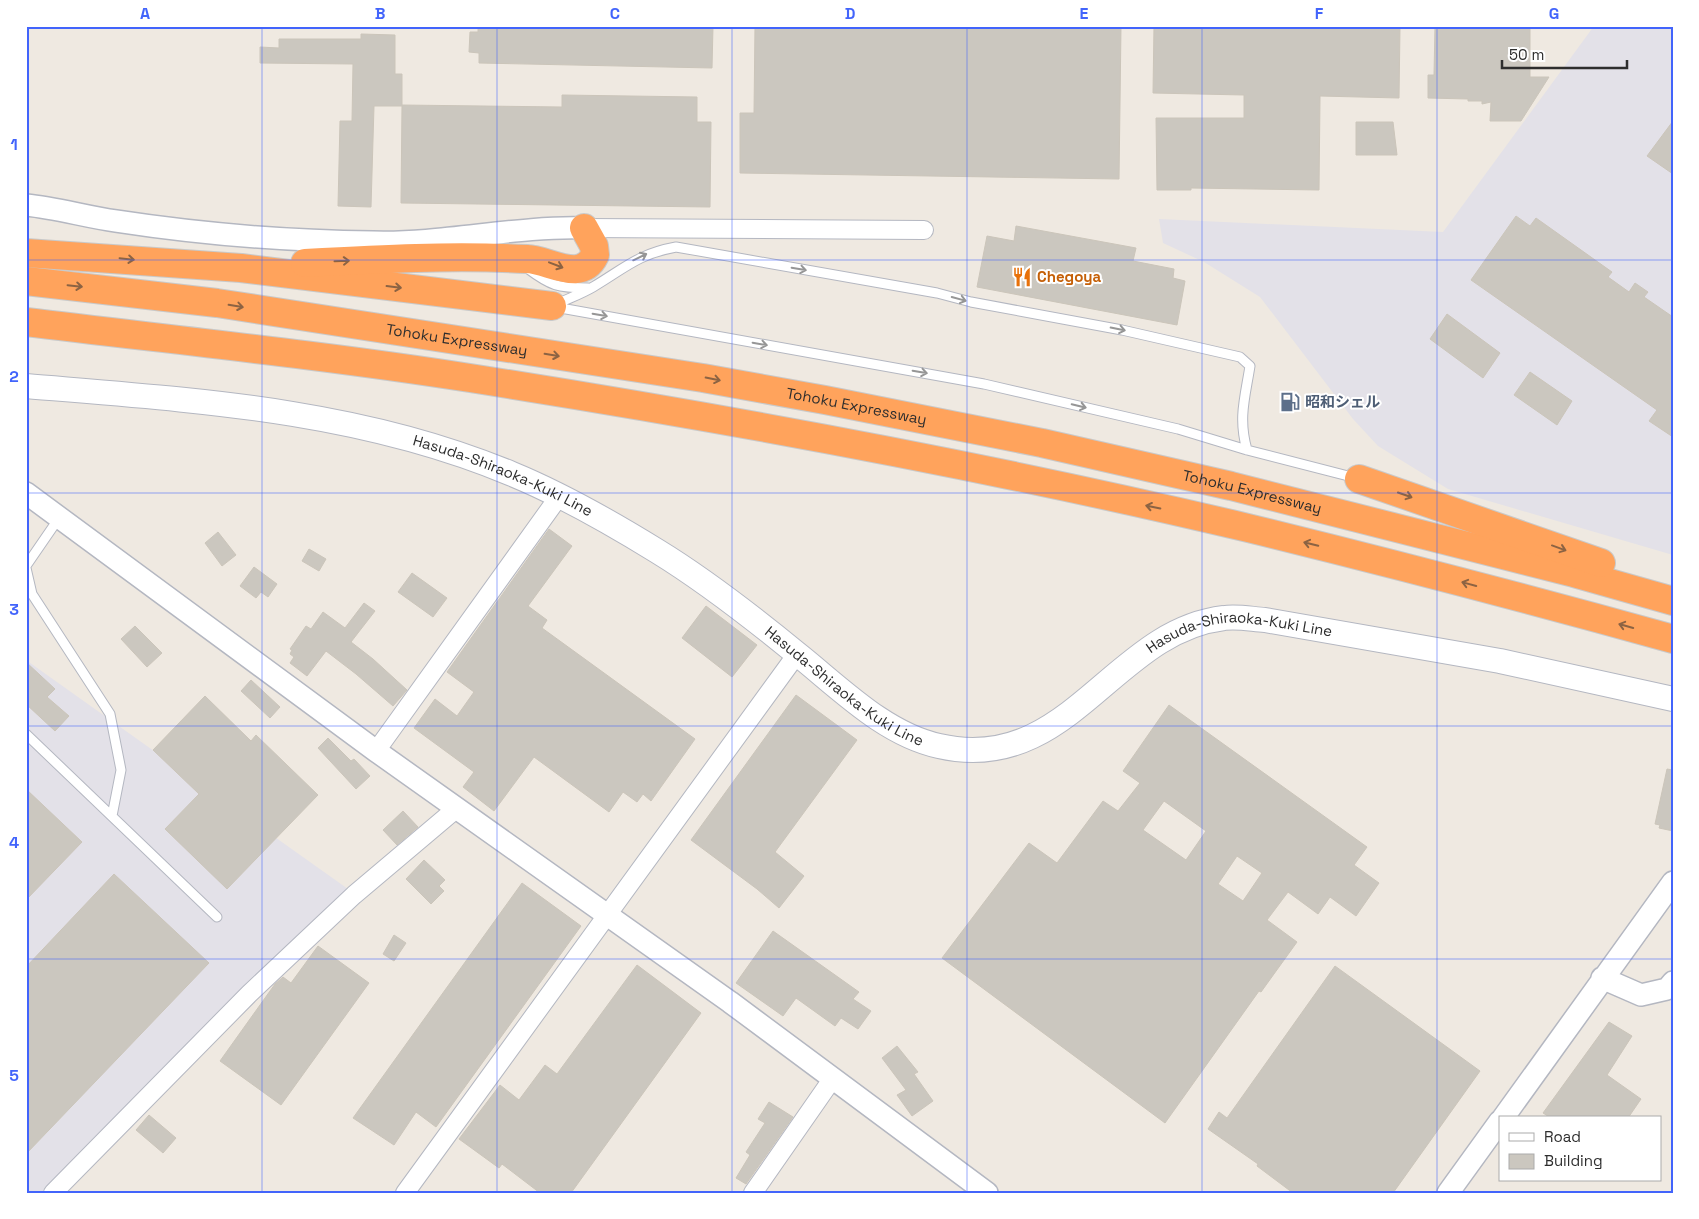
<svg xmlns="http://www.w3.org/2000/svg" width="1699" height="1219" font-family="'Space Grotesk','Noto Sans JP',sans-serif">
<rect width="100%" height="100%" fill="#efe9e1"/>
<path fill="#e3e1e8" d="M1594,26H1673V555L1448,489L1378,446L1353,419L1260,297L1204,262L1163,243L1159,219L1443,232Z
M26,660L348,889L43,1193H26Z"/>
<path fill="#cbc7bf" stroke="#cbc5ba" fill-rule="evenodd" d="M478,26H713L712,68L479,63V53L469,52L470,32H478Z
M755,26H1121L1119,179L740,173V113H754Z
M1154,26H1400L1399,98L1320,96L1319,190L1191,188V190H1157L1156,118H1244V95L1153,93Z
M1435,26H1530V77H1549L1521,121H1490L1491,102L1482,104V101H1468V99L1428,98V75H1434Z
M361,34L395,35V74H402V105L562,107V95L697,97V122H711L710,207L401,203L402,106H374L371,207L338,206L340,121H352L353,64L260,63V47L279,48V39H361Z
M1673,121V174L1647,156Z
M1356,122H1393L1397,155H1356Z
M1516,216L1530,226L1536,218L1612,272L1608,277L1629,292L1635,283L1648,292L1644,297L1673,317V437L1649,421L1657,410L1471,280Z
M1016,226L1136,248L1133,261L1174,269L1173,278L1185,281L1177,325L977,287L987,236L1014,241Z
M1447,314L1500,353L1483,378L1430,339Z
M1530,372L1572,401L1557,425L1514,395Z
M549,529L572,546L528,606L547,620L542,628L695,739L651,801L643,794L637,802L623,792L609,812L534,757L494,811L463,787L474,772L414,728L435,699L457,716L474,692L447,672Z
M218,532L236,555L222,566L205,543Z
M309,549L326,559L319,571L302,561Z
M254,567L277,584L268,597L261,592L256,598L240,586Z
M412,573L447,598L433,617L398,592Z
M364,603L375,611L351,642L373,659L407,690L393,706L356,674L326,651L307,676L290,663L294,657L290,654L292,650L290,649L306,626L311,629L323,612L345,628Z
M706,606L757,645L732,677L682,638Z
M135,626L162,653L147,667L121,639Z
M26,662L55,689L47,697L69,716L55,731L26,704Z
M251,680L280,707L270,718L241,691Z
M796,695L857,740L775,852L804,876L779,908L757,889L691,840Z
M205,696L251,741L256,735L318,795L227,889L165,829L199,794L153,750Z
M1169,705L1367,847L1354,865L1379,883L1356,916L1330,897L1318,914L1288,892L1267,920L1297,942L1261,992L1259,991L1165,1123L942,958L1029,843L1057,863L1103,801L1118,811L1140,783L1123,771ZM1164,801L1206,831L1186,860L1143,830ZM1237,856L1262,873L1243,901L1218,884Z
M328,738L351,761L354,759L370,776L356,789L318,748Z
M1667,769L1673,770V831L1659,828L1660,825L1655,824Z
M26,789L82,842L26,900Z
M403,811L418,827L397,845L383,830Z
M424,860L445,880L439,886L444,891L431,904L406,879Z
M114,874L209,963L26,1154V967Z
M522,883L581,926L436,1127L416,1112L394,1145L353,1118Z
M773,931L859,992L853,999L871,1011L858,1029L841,1018L835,1026L796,998L783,1016L736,983Z
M394,935L406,943L394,961L383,954Z
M318,946L369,983L281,1105L220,1061L275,984L283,977L291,983Z
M637,965L701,1013L571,1193H540L502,1164L499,1168L459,1139L500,1085L519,1100L545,1065L557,1074Z
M1335,966L1480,1071L1393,1193H1293L1257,1166L1258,1164L1208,1129L1219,1112L1227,1118Z
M1609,1022L1632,1036L1607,1075L1641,1099L1628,1118H1551L1543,1113Z
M897,1046L918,1072L914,1074L933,1101L912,1116L897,1095L906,1090L882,1058Z
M769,1102L793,1117L746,1184L736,1178L750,1155L746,1152L765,1123L758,1119Z
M149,1115L176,1138L163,1153L136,1130Z"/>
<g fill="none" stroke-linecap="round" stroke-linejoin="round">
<defs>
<path id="service" d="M527,268C551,286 558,288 588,288
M555,305C567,299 581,294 593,287C625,268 638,254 676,247L937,293L971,302L1122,330L1240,357L1250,366C1245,398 1238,418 1247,450
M555,307L984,384L1178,429L1247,450L1356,478
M26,566L59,518
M26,568L32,594L110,714L121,770L112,816
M26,734L217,917"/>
<path id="minor" d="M584,228L924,230
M376,751L560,495
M53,1193L249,994L354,895L457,808
M405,1193L797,654
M753,1193L833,1078"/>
<path id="tertiary" d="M26,205C57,208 86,217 116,221C201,234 287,241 373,242C444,244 514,226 584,228
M26,493L376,751L730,1002L987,1193
M1602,978L1641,995L1667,989L1673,982
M1503,1118L1673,882
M1448,1193L1500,1121"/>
<g id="secondary">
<path id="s1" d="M26,386C191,400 357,409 512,474C563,495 610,522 657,551C706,581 752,617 796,653C839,687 884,734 939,746C1069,776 1112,631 1224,618C1237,616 1251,619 1265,620L1500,661L1673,699"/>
</g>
<g id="motorway">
<path d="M26,253L241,268L552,306"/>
<path d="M305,263C379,259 453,255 527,259C550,260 581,284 595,255L594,246L584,228"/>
<path id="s2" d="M26,281L217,303L703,378L825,400L1042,443L1231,486L1574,573L1673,601"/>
<path d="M26,322C174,340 323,355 470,378C731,419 992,467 1248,528C1391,563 1532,600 1673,639"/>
<path d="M1359,479L1601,563"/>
</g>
</defs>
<use href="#service" stroke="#b4b7c1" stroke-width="11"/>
<use href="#minor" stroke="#b4b7c1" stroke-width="20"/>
<use href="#tertiary" stroke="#b4b7c1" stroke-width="24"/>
<use href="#secondary" stroke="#b4b7c1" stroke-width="26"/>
<use href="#motorway" stroke="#c9c9c9" stroke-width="30"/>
<use href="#service" stroke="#fff" stroke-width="9"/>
<use href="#minor" stroke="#fff" stroke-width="18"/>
<use href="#tertiary" stroke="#fff" stroke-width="21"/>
<use href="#secondary" stroke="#fff" stroke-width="24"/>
<use href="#motorway" stroke="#ffa35c" stroke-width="28"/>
</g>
<defs><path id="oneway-shaft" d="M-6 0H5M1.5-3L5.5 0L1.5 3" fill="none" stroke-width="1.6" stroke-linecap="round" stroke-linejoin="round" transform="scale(1.25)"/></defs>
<g stroke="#969696">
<use href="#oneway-shaft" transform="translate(640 257) rotate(-26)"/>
<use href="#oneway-shaft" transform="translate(799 269) rotate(10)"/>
<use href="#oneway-shaft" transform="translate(959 299) rotate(15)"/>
<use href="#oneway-shaft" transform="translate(600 315) rotate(10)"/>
<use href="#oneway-shaft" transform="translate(1118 329) rotate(11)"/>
<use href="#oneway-shaft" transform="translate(760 344) rotate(10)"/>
<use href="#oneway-shaft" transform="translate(920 372) rotate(10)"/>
<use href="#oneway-shaft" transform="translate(1079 406) rotate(13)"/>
</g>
<g stroke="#8c6343">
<use href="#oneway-shaft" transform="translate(127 259) rotate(6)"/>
<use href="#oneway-shaft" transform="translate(342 261) rotate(-2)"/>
<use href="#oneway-shaft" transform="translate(556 265) rotate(21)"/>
<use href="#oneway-shaft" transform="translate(75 286) rotate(6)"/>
<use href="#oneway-shaft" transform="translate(394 287) rotate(7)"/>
<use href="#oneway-shaft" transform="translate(236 306) rotate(9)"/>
<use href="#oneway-shaft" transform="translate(552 355) rotate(9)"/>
<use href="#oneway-shaft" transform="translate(713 379) rotate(11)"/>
<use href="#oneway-shaft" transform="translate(1405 495) rotate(19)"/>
<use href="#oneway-shaft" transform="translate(1153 507) rotate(-168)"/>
<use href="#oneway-shaft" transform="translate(1311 544) rotate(-166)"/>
<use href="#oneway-shaft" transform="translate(1559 548) rotate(20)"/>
<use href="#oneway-shaft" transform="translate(1469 584) rotate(-165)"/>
<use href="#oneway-shaft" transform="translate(1626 626) rotate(-164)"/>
</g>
<path fill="none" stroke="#4264fb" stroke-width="1" stroke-opacity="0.55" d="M262,26V1193M497,26V1193M732,26V1193M967,26V1193M1202,26V1193M1437,26V1193M26,260H1673M26,493H1673M26,726H1673M26,959H1673"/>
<defs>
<symbol id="restaurant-bare" viewBox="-9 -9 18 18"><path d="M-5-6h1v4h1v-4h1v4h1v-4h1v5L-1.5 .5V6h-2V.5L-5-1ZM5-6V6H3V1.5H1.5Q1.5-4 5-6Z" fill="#e8710a" stroke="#fff" stroke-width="2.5" paint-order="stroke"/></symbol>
<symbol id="fuel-bare" viewBox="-9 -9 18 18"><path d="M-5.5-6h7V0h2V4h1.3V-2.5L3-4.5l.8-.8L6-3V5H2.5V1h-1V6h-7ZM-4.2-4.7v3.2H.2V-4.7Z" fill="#5c6f8a" stroke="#fff" stroke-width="2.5" paint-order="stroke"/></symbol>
</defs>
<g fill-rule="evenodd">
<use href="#restaurant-bare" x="1008" y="263" width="28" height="28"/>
<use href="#fuel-bare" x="1276" y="388" width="28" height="28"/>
</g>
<g text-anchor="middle" stroke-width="4" stroke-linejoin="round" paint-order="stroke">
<g font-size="15" font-weight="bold" fill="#c56008" stroke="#fff" text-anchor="start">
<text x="1037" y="282">Chegoya</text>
</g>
<g font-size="15" fill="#2e2e2e" stroke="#fff">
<text dy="5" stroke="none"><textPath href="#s2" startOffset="435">Tohoku Expressway</textPath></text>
<text dy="5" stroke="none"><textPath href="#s2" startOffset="840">Tohoku Expressway</textPath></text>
<text dy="5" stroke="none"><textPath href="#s1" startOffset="488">Hasuda-Shiraoka-Kuki Line</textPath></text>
<text dy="5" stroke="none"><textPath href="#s2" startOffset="1245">Tohoku Expressway</textPath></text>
<text dy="5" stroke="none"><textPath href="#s1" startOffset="1342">Hasuda-Shiraoka-Kuki Line</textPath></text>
<text dy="5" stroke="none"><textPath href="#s1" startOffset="892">Hasuda-Shiraoka-Kuki Line</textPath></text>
</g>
<g font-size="15" font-weight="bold" fill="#4e5e75" stroke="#fff" text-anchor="start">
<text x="1305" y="407">昭和シェル</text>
</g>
</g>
<rect width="1699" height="1219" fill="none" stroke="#ffffff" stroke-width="55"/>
<rect x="1499" y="1116" width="162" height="65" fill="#ffffff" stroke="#ababab"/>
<rect x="1509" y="1133" width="25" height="8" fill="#ffffff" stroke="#ababab"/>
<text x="1544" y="1142" font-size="15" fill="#2e2e2e">Road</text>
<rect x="1509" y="1154" width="25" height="15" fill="#cbc7bf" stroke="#ababab"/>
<text x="1544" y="1166" font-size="15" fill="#2e2e2e">Building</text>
<path d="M1502 60v8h125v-8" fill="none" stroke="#2e2e2e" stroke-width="2.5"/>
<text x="1509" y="60" font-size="15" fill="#2e2e2e" stroke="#ffffff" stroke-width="4" paint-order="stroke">50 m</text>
<rect x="28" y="28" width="1644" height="1164" fill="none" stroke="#4264fb" stroke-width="2"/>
<g font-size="16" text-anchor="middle" font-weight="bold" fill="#4264fb">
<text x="145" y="19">A</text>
<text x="380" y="19">B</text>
<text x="615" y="19">C</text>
<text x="850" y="19">D</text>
<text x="1084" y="19">E</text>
<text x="1319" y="19">F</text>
<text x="1554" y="19">G</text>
<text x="14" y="150">1</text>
<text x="14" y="382">2</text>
<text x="14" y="615">3</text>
<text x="14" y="848">4</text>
<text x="14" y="1081">5</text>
</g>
</svg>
